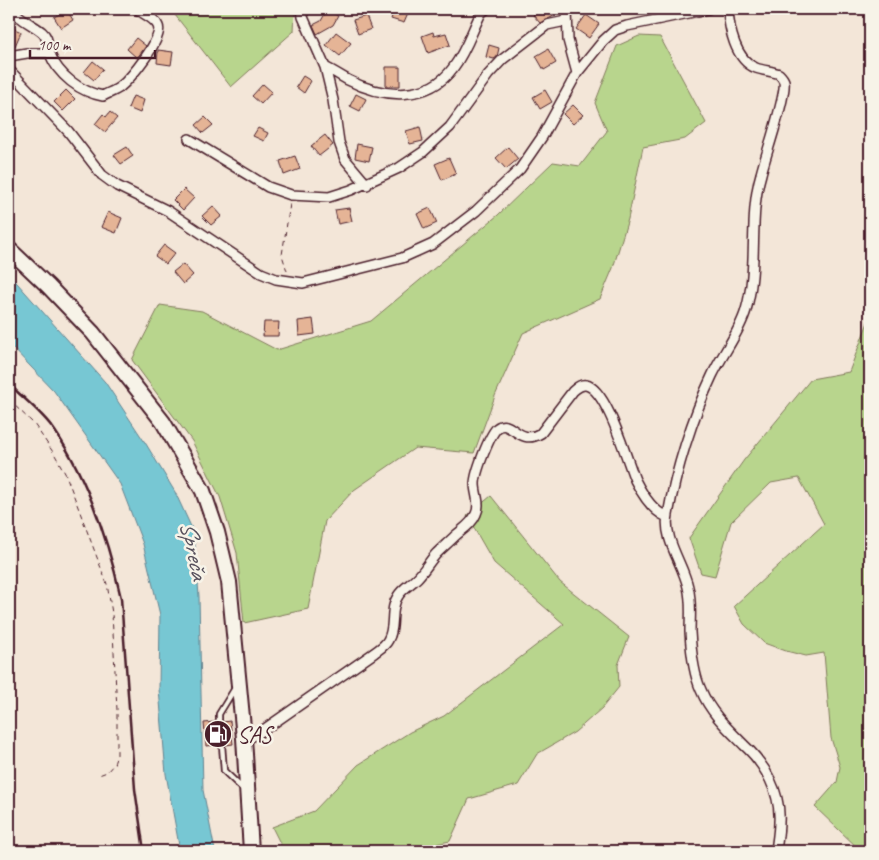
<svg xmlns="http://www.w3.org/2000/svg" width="879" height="860" font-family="Caveat,sans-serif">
<rect width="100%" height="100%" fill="#f3e6d8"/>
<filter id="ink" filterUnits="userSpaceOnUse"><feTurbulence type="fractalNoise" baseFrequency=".02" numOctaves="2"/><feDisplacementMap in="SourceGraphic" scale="10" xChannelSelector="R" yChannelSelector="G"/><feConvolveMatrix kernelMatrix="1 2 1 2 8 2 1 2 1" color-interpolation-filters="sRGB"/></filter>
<g filter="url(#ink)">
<path fill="#b8d58d" stroke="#817a5c" d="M181,9H295L294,31L231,87L175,15Z
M639,36L660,37L706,123L685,139L643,147L628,219L613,268L600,299L523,333L495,396L474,453L415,448L354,490L325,521L308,609L244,623L237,553L220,497L192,441L132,360L160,305L202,311L277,350L371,321L498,215L553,162L580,166L607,131L595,103L617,46Z
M870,317V851H861L815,807L837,782L840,767L831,738L824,653L806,656L786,651L764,643L744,624L734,606L824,524L799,478L771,483L731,522L715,576L701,573L689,538L744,460L811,379L849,372Z
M491,496L560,582L629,637L618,665L619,687L602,708L575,732L537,754L518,785L469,799L450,841L403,851H284L272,827L314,811L358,765L410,732L444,716L564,624L494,563L467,516Z"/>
<path fill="#77c7d3" stroke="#658490" d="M9,274L105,382L146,444L175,492L194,533L199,596L203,790L215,851H180L166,774L159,689L160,615L143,544L120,484L54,391L9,344Z"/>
<path fill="#e5b496" stroke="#4a1f2b" d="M395,9H410L404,23L391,19Z
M540,9H547L554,16L540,23L533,15Z
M67,10L73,20L61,28L54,17Z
M327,10L338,16L333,25L317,34L313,25L321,21Z
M586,15L599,24L589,38L576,29Z
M366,16L371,29L358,34L353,20Z
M9,26L21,32L15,46L9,43Z
M336,32L351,43L340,56L326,45Z
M433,32L434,36L446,33L450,45L428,53L422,36Z
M136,38L146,46L137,58L127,49Z
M489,45L499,48L497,57L494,59L486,57Z
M548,49L556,63L544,70L536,56Z
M158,50L173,52L171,65L157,63Z
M93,61L103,69L94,80L84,72Z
M386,67H400V86H386Z
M303,76L311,81L304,93L296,87Z
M263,84L272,92L261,104L252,96Z
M66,90L75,99L63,111L54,102Z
M545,90L552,102L540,109L533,97Z
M356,94L366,99L360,111L350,106Z
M133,96L144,100L140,113L128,108Z
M573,105L583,115L573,124L563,114Z
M110,112L117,118L105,132L95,124L103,114L106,117Z
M205,117L213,125L203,133L196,125Z
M420,127L423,141L410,144L406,131Z
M258,128L268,133L264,141L253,136Z
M325,135L333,145L319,156L311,146Z
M357,144L372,147L369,161L355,158Z
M127,147L133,156L121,164L114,155Z
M508,147L518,159L506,169L496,158Z
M295,156L300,169L284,175L280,161Z
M449,158L456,174L442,180L435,164Z
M184,189L194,198L183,210L173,200Z
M213,206L222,216L211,225L202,216Z
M349,208L352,221L338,224L335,210Z
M430,208L437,223L424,229L417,214Z
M108,212L122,218L116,233L101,227Z
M164,245L175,253L166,264L155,256Z
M183,264L193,275L183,284L173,272Z
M313,319L315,334L299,336L298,321Z
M264,322H279L278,336H263Z
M230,721L233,744L226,745L224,742L221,741L218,745L206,746L204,723L215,722L219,726L223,722Z"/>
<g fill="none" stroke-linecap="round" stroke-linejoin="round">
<defs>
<path id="service" d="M219,722V714L235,688
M222,745L224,771L244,790"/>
<path id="minor" d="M12,9C20,20 32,24 42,32C49,38 47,46 50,54C58,75 80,92 103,96C108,93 115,91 120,87C130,79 164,38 158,26C155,18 143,14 137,9
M302,9L303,17L325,67L333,100L339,142L345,159L367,185
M567,9L568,40L577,73
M728,9C729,28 735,60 756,68C764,71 772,71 779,74C781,76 783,78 784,81C787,94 765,157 761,174C748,218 759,265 746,310C739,334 722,354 712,376C692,418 676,470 668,515C663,539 683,564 688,587C692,602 690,617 690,632C691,649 694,675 701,690C710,712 727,728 744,745C765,764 781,793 779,822C779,832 777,842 776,851
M9,56L27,53H50
M325,67C333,71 341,76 348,80C383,98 428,102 453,68C466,51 472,31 481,13L486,9
M9,70L68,131L102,175L117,186L168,211L261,273L276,279L303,283L402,258L433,244L476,211L520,169L542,137L577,73L603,41L615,30L627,26L708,9
M189,139L268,187L291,195L329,197L351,190L399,168L423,152L450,127L488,75L503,59L547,25L566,21
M244,738L251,737L262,731L374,653C379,649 385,646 388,640C396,627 389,609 398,596C402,589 411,584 417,578C424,571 429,562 436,554C442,548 449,542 455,536C463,529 472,524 476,514C481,504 475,494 475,484C475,473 489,436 497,428C511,417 518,447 541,433L573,391C577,388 580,384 586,385C607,389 627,461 635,480C642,494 652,511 667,517"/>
<path id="primary" d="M9,249L48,286L93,333L163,422L203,491L217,532L229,582L244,738L251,851"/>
</defs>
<use href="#service" stroke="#4a1f2b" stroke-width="8"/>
<use href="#minor" stroke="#4a1f2b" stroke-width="12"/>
<use href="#primary" stroke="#4a1f2b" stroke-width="18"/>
<path stroke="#4a1f2b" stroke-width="1" stroke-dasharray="5 4" stroke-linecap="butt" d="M287,271L282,255L290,204
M9,400L34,424L55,455L66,475L107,584L112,613L117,710V755L114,764L107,772L99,775"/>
<use href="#service" stroke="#f7f3e8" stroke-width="4.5"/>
<use href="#minor" stroke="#f7f3e8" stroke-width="9"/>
<use href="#primary" stroke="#f7f3e8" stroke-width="14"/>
<path stroke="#4a1f2b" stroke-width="2.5" d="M9,384C24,399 43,413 55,431C89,481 108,540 121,598L135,789L144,851"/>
</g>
</g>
<defs>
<symbol id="fuel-disc" viewBox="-11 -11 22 22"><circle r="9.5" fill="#4a1f2b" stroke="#f7f3e8"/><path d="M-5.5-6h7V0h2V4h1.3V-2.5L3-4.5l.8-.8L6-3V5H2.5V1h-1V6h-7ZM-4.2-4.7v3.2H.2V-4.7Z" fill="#fff"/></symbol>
</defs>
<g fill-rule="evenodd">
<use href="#fuel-disc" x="202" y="718" width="32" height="32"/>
</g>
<g text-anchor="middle" stroke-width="5" stroke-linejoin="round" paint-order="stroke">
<g font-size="24" fill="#4a1f2b" stroke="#f7f3e8" text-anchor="start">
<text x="237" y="742">SAS</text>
</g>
<g font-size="25" font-style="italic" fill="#58515d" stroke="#f7f3e8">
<text transform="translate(195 550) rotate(78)" y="9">Spreča</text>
</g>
</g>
<rect width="879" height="860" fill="none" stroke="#f7f3e8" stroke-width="30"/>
<rect x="15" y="15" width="849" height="830" fill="none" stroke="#4a1f2b" stroke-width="2" filter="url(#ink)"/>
<path d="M30 50v8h125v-8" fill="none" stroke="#4a1f2b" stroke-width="2.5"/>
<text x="38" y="50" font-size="15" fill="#4a1f2b" stroke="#f7f3e8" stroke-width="4" paint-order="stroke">100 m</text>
</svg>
